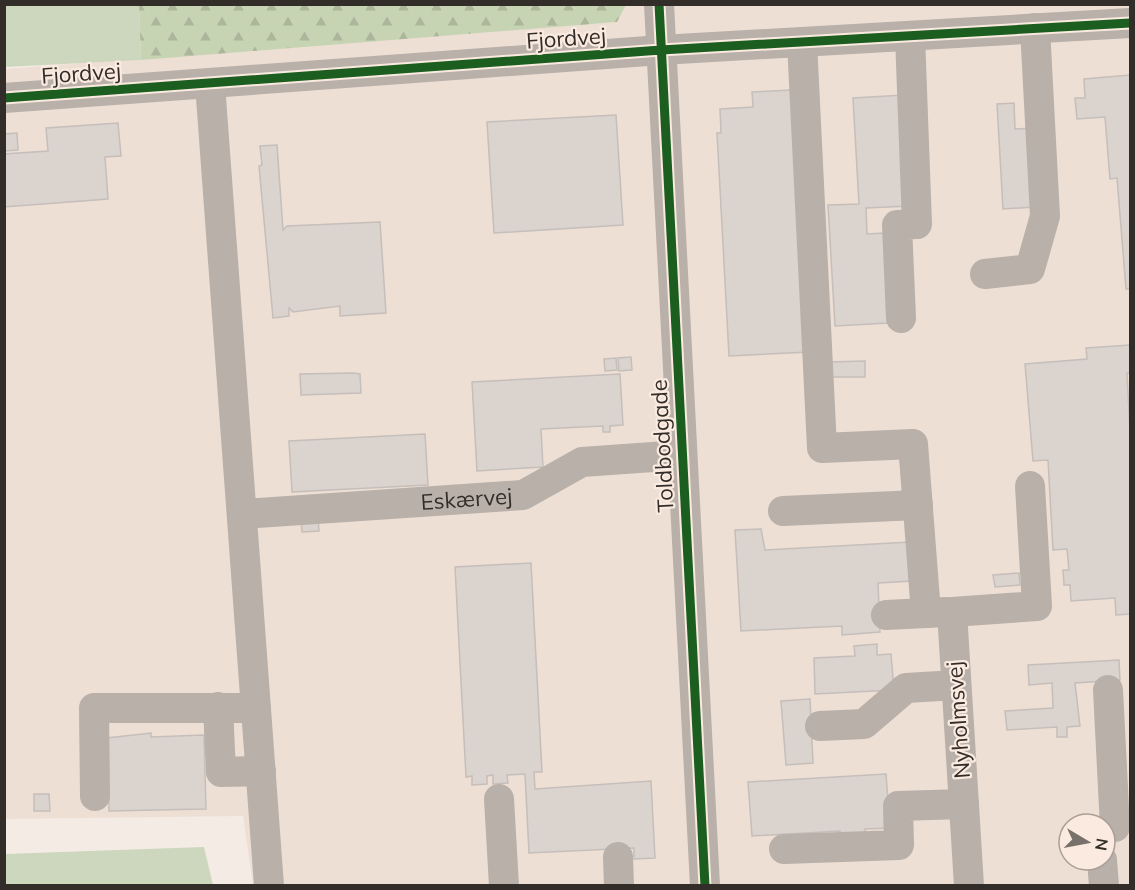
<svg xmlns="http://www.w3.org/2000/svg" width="1135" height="890" font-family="Mulish,sans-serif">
<defs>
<pattern id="forest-firs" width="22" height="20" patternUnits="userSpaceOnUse" patternTransform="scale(1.5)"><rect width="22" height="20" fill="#c6d4b3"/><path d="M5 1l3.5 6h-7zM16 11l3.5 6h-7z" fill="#abb69a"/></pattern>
</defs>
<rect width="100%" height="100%" fill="#f4ebe5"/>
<path fill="#eedfd4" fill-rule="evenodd" d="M626,5H1130V885H253L243,816L5,819V69L617,22ZM1069,824H1105V860H1069Z"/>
<path fill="#cdd7bd" d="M5,5H139L141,60L5,67Z
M204,847L213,885H5V854Z"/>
<path fill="url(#forest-firs)" d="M139,5V4L626,5L617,22L141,60Z"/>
<path fill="#dad3ce" stroke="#c5beba" stroke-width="1.5" d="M1130,75V289H1126L1117,178L1110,179L1105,117L1077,119L1075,98H1085L1084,79Z
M791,90L809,352L729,356L717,133H721L720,109L753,107L752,92Z
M904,95L910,206L866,208L867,234L884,233L889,323L835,326L828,205L859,204L853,98Z
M1014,103L1015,129L1032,128L1036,207L1003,209L997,104Z
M616,115L623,225L494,233L487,122Z
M118,123L121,156L105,157L108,199L4,207V154L48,151L46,128Z
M17,133L18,150L4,151V134Z
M277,145L283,230L287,226L380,222L386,313L340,316V306L293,312L289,308V316L273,318L259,166L262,165L260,146Z
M1130,345V373H1127L1130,431V614L1116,615L1115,598L1071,601L1070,585H1064L1063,570H1069L1067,549L1053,550L1048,460L1033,461L1025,364L1087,359L1086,348Z
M631,357L632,370L619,371L618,358Z
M616,358L617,370L605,371L604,359Z
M865,361V377H827V362Z
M353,373L360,374L361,393L301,395L300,374Z
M620,374L623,425L610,426V432H603V426L541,429L543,467L477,471L472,382Z
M425,434L428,485L292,492L289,441Z
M318,519L319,531L302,532L301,521Z
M761,529L765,550L910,542L913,581L878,583L880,632L842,635V626L741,631L735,530Z
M531,563L542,772H534L535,789L651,781L655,858L634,859V848L529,853L525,774L507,775L508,783L493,784V775L487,776V784L472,785V776L466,777L455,567Z
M1019,573L1020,585L995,587L993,575Z
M877,644V655L891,654L894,690L815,694L814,658L855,656L854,646Z
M1119,660L1120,680L1075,683L1080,726L1067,727V737H1057V727L1007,730L1005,711L1053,708L1052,683L1029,685L1028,665Z
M810,699L813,763L786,765L781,701Z
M151,733V737L204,735L206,809L109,811L107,738Z
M886,774L890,828L865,829L866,841L841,842L840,831L752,836L748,782Z
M34,794H49L50,811H34Z"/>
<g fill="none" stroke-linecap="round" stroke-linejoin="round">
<g stroke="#b8b0a9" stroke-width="30">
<path d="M659,4L705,886"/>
<path d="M802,42L822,448L913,444L926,613"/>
<path d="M210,84L269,886"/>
<path d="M4,98L661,50L1130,23"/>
<path d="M985,274L1030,269L1045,216L1035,28"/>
<path d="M901,318L897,225L917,224L910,36"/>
<path d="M783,511L918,505"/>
<path id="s1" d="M242,514L523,495L582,462L681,455"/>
<path d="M886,615L946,612"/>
<path d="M1108,690L1115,827"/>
<path d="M218,707L221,772L261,771"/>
<path d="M820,726L864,724L906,688L956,685"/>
<path d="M95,796L94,708H256"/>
<path d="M499,799L504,886"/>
<path d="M784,849L899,845L898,806L964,804"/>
<path d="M618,857L619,886"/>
<path d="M1102,860L1104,886"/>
<path d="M969,886L952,612L1037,606L1030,486"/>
</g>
<defs>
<path id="cycleway" d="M659,4L705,886
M4,98L661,50L1130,23"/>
</defs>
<use href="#cycleway" stroke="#faeadf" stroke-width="13"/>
<use href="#cycleway" stroke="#1b5e20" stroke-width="9"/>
</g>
<g text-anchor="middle" stroke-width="4.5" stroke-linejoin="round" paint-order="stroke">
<g font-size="22" fill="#332d29" stroke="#faeadf">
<text transform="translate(566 38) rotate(-4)" y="8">Fjordvej</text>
<text transform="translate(81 73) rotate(-4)" y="8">Fjordvej</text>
<text transform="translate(662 446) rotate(-93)" y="8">Toldbodgade</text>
<text dy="8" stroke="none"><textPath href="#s1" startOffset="225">Eskærvej</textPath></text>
<text transform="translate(958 720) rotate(-94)" y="8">Nyholmsvej</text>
</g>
</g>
<rect width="1135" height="890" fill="none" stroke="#332d29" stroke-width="12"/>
<g transform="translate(1087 842) rotate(100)"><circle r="28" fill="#faeadf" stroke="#aa9e96" stroke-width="1.5"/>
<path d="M0-4.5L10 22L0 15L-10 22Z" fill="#77706b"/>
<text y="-9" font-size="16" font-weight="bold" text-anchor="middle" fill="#332d29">N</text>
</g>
</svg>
